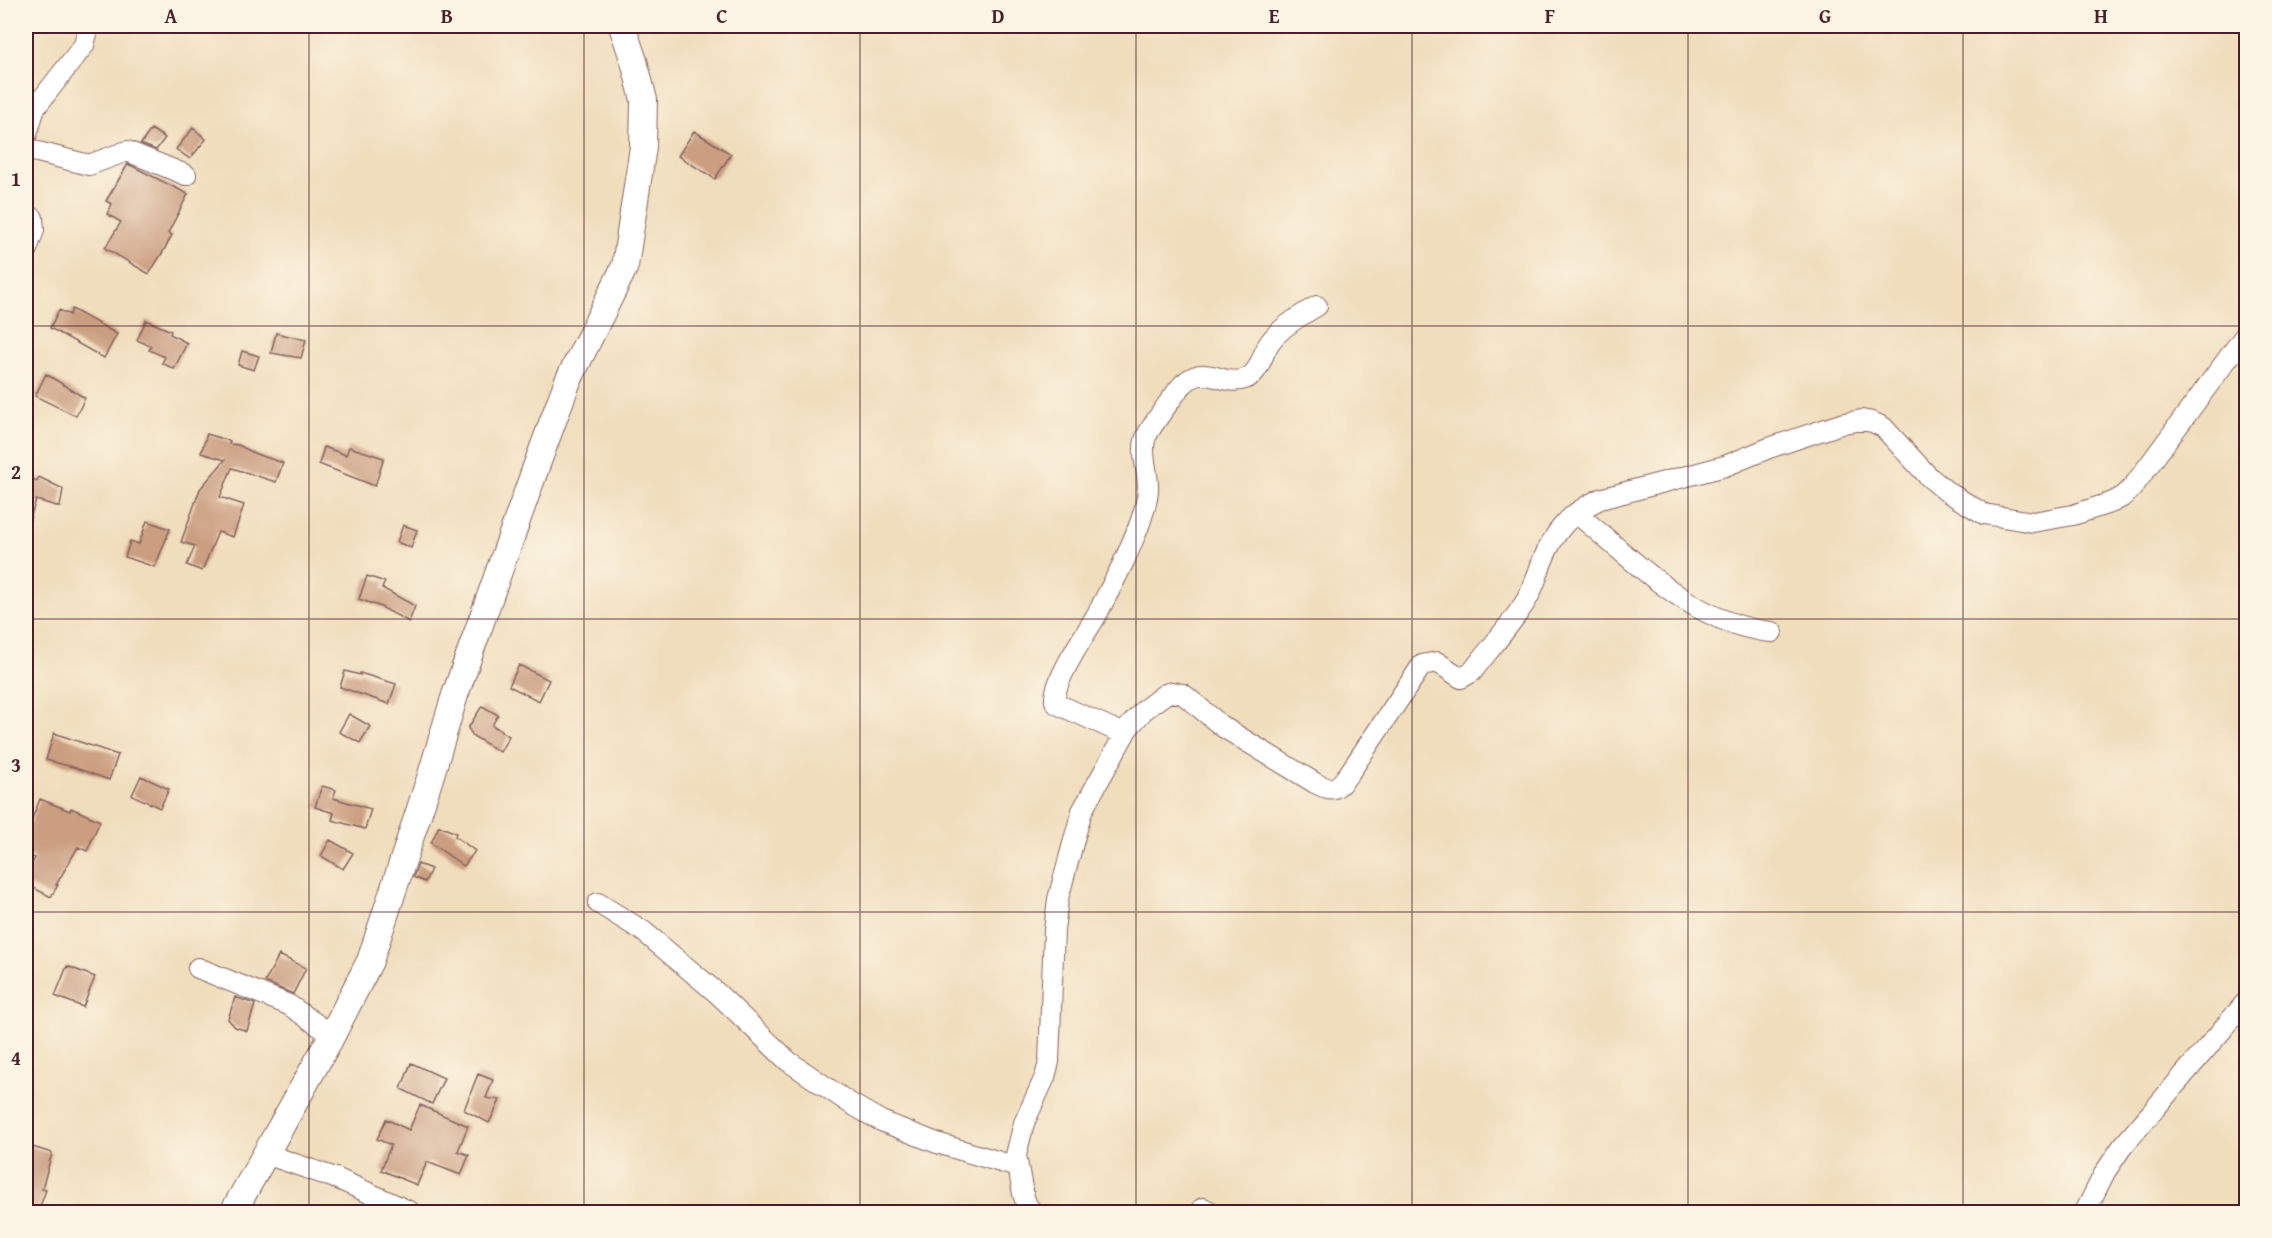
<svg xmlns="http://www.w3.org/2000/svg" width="2272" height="1238" font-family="'Gentium Book Plus',serif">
<rect width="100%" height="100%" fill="#fcf5e5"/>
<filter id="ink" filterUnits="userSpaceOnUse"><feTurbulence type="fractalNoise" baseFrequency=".0167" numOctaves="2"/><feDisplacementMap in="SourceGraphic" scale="12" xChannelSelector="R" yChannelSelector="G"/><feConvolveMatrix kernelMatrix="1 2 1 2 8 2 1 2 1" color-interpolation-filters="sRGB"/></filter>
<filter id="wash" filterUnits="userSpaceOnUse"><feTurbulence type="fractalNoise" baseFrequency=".008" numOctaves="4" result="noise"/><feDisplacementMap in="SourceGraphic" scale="24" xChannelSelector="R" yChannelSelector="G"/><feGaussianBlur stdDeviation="1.35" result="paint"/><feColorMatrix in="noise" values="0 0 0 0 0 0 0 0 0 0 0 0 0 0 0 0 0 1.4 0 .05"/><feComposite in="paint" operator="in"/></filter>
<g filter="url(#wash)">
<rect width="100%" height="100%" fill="#f0ddbc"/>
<g id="blocks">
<path fill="#cb9e80" d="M193,128L206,139L190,159L176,149Z
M151,129L165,138L156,150L141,144Z
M694,131L731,154L715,179L678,156Z
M128,164L188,194L168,233L172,235L164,250L149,274L105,248L121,222L107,214L112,204L106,201Z
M72,309L117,334L104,358L50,328L59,310L70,315Z
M146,320L171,331L170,334L187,343L174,369L162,363L165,357L149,350L151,346L137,340Z
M276,333L306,340L301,358L271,353Z
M242,351L259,356L254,370L238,365Z
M46,374L85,398L76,416L35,396Z
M207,434L230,441L229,444L238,445L256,454L283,463L276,482L232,468L220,497L244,505L233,537L218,532L202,571L187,565L195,546L181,542L200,489L225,460L201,453Z
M324,447L346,455L349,447L384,458L375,486L319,464Z
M26,477L37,481L39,477L63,489L60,507L36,500L28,525L26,524Z
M147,521L170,529L155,567L125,557L130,541L139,544Z
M403,525L417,530L411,548L397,542Z
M367,576L385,582L382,588L415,606L409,622L381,607L359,599Z
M519,665L549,680L539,701L509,686Z
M345,671L360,675V673L396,684L389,704L340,687Z
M482,706L498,715L492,725L509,736L500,752L473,736L468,728Z
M349,714L370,726L360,743L339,732Z
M54,733L118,755L109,780L73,767L46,760Z
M141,776L169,789L160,808L132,795Z
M322,786L336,790L333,798L371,809L365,829L332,820L334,813L315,807Z
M40,799L70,811L71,808L100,821L87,851L78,847L56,885H58L51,897L26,884V874L35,858L26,855V828L29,826Z
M439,826L456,833L455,836L475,851L464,866L431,843Z
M330,840L353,853L343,869L321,856Z
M418,864L431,869L425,882L413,877Z
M279,955L306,968L293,994L265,982Z
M67,966L95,977L83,1007L55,996Z
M235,997L255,1004L247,1031L235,1027L228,1019Z
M411,1063L444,1078L432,1104L401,1089Z
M478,1074L493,1080L486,1098L500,1100L489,1123L464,1110Z
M420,1105L468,1126L458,1151L469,1155L461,1175L427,1162L417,1185L381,1170L391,1145L377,1139L386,1119L409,1130Z
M26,1145L52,1153L42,1189L46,1190L38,1212L26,1208Z"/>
</g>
</g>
<g filter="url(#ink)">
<use href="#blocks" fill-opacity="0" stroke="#84625e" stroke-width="1.5"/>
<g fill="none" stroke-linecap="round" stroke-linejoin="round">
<defs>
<path id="minor" d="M26,137L35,108L84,45L89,26
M26,149L89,165L127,151L186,175
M26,215L33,218L34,230L26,252
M1576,513C1634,560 1694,625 1772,632
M1124,734L1057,704L1055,701C1053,681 1085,635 1096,616C1106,597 1116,578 1125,559C1134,538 1146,513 1148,490C1149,473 1141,456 1145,440C1148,429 1171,400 1178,390C1203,358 1221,388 1245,379C1260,374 1262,353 1270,342C1281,327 1301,315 1317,306
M598,903L643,931L717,993L788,1061L848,1102L881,1121L937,1143L1017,1167
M198,968L289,1005L332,1035
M266,1154L338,1179L411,1212
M1203,1208L1211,1212
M1033,1212L1027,1206L1023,1194L1016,1155L1024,1123L1045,1077L1049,1062L1054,930L1058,899L1075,836L1082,811L1128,728L1144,710L1165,694L1172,692L1183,694L1223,727L1315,783C1335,793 1337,789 1350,772L1422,665L1437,662L1461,678L1472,672C1490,648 1510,626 1526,601C1534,588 1537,576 1542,562C1555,530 1569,514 1600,499L1725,466L1769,448L1844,423L1862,420L1872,422L1883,427L1928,476L1946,491L1984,514L2033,522L2073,515L2113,502L2124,496L2132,488L2246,334
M2085,1212L2105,1172L2122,1147L2246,1002"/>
<path id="tertiary" d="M233,1212L329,1041L370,961L430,778L455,695L536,467L567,383L625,266L643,147L644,100L634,61L622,26"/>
</defs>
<use href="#minor" stroke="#84625e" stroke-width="22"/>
<use href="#tertiary" stroke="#84625e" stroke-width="28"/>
<use href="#minor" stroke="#fff" stroke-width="20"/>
<use href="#tertiary" stroke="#fff" stroke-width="26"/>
</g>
</g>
<path fill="none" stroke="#4a1f2b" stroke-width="1.5" stroke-opacity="0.55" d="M309,26V1212M584,26V1212M860,26V1212M1136,26V1212M1412,26V1212M1688,26V1212M1963,26V1212M26,326H2246M26,619H2246M26,912H2246"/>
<rect width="2272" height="1238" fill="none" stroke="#fcf5e5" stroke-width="66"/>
<rect x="33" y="33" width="2206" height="1172" fill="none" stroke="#4a1f2b" stroke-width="2"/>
<g font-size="20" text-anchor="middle" font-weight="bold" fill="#4a1f2b">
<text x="171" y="23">A</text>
<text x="447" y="23">B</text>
<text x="722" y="23">C</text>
<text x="998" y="23">D</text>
<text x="1274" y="23">E</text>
<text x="1550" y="23">F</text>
<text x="1825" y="23">G</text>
<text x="2101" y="23">H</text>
<text x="16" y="186">1</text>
<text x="16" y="479">2</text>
<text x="16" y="772">3</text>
<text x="16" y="1065">4</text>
</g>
</svg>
